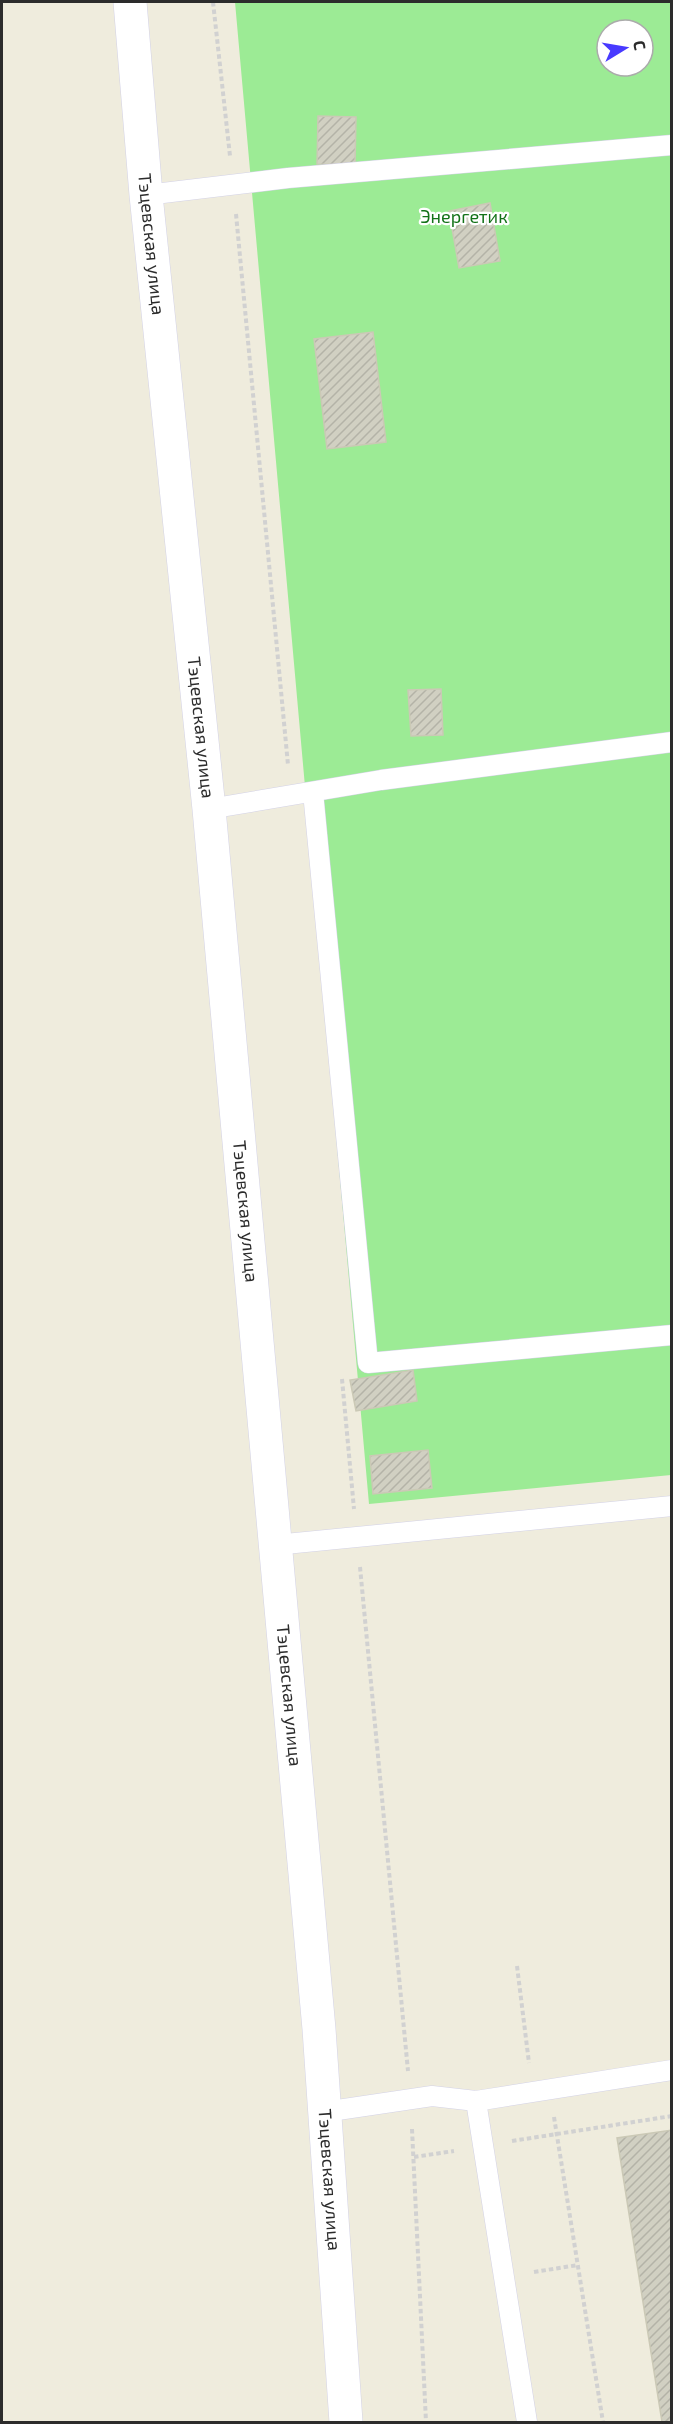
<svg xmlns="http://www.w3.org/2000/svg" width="673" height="2424" font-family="'Exo 2',sans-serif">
<defs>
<pattern id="building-hatch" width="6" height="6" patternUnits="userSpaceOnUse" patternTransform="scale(1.5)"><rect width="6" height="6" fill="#d1d0c2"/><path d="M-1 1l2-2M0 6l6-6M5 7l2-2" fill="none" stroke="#b4b3a7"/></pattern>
</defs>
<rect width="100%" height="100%" fill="#efecdd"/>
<path fill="#9ceb95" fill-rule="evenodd" d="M235,2H671V1475L369,1504ZM607,30H643V66H607Z"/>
<path fill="url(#building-hatch)" stroke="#cbc9b6" stroke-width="1.5" d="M318,116L356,117L355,165L317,164Z
M490,203L500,261L459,268L449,211Z
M373,332L386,442L327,449L314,339Z
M441,689L443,735L411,736L408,690Z
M413,1370L417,1401L356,1411L350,1380Z
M428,1450L432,1488L373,1494L370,1456Z
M672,2130V2422H662L617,2138Z"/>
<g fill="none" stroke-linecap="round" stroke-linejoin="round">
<defs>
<path id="lane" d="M146,195L288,178L672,145
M313,792L368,1363L672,1335
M209,809L381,780L672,742
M275,1545L672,1506
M476,2101L527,2422
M324,2112L432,2096L476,2101L672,2070"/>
<g id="secondary">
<path id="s1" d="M130,2L146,195L209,809L319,2029L346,2422"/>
</g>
</defs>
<use href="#lane" stroke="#d3d2e6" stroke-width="21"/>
<use href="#secondary" stroke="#d3d2e6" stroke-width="34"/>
<path stroke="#d1d1d1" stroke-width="4" stroke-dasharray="4.5 3" stroke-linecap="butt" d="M213,2L230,156
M236,214L288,765
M342,1379L354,1509
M360,1567L408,2071
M517,1966L529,2063
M554,2117L603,2422
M412,2129L426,2422
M512,2141L672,2116
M414,2157L454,2151
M534,2272L578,2265"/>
<use href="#lane" stroke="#fff" stroke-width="20"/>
<use href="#secondary" stroke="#fff" stroke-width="33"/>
</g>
<g text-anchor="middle" stroke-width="4.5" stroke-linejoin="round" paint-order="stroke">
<g font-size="18" fill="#137218" stroke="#fff">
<text x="464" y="223">Энергетик</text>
</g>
<g font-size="18" fill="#2c2c2c" stroke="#fff">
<text dy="6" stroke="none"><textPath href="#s1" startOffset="243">Тэцевская улица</textPath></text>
<text dy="6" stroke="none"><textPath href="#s1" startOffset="729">Тэцевская улица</textPath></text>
<text dy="6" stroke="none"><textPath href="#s1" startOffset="1215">Тэцевская улица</textPath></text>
<text dy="6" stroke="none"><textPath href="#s1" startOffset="1701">Тэцевская улица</textPath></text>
<text dy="6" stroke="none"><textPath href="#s1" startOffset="2187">Тэцевская улица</textPath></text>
</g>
</g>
<rect width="673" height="2424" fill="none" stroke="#2c2c2c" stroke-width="6"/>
<g transform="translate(625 48) rotate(79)"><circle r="28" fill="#ffffff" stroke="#ababab" stroke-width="1.5"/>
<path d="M0-4.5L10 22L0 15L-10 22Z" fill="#483aff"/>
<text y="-9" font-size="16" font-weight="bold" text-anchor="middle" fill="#2c2c2c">С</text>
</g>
</svg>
